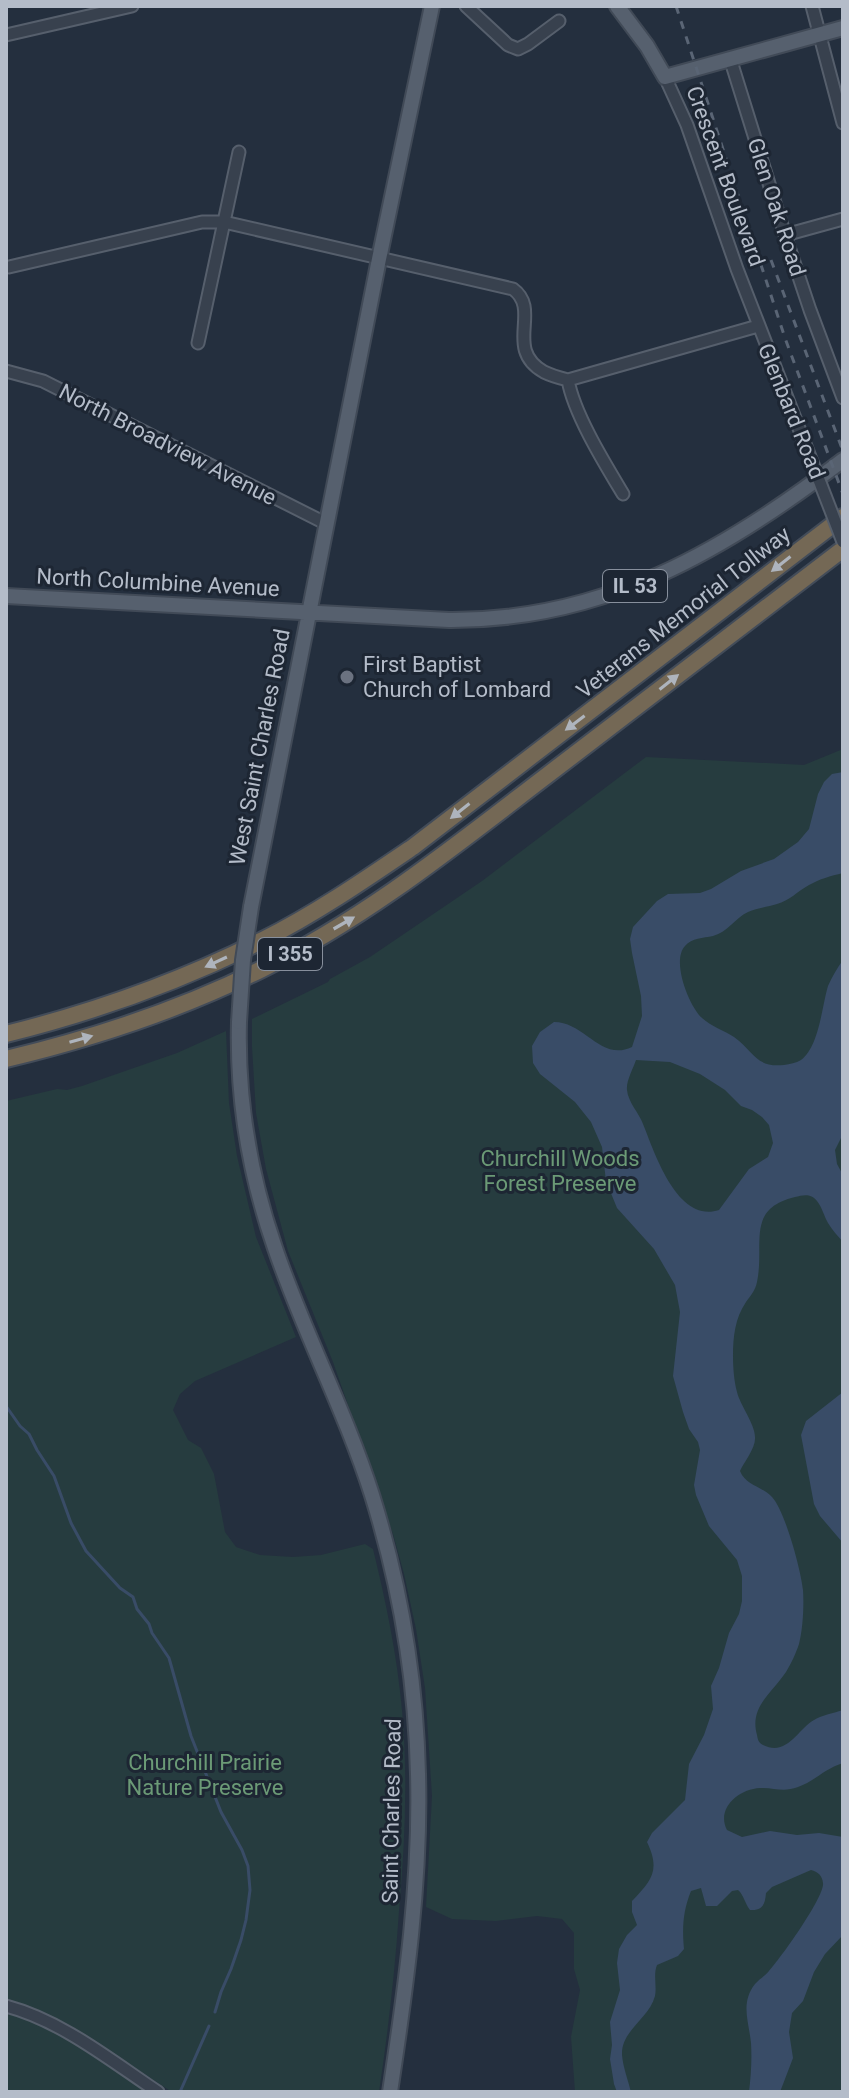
<svg xmlns="http://www.w3.org/2000/svg" width="849" height="2098" font-family="Roboto,sans-serif">
<rect width="100%" height="100%" fill="#242f3e"/>
<path fill="#263c3f" d="M843,749V2092H575L571,2037L580,1990L574,1969V1933L562,1919L537,1916L496,1921L452,1919L426,1907L432,1796L425,1688L416,1629L404,1574L393,1534L333,1362L288,1251L266,1169L256,1113L252,1047V1019L328,982L330,979L370,957L482,881L646,757L804,765Z
M226,1031L229,1103L237,1156L256,1237L296,1337L195,1381L180,1394L173,1410L188,1440L201,1448L214,1474L225,1532L236,1547L260,1555L293,1557L321,1555L365,1544L373,1549C386,1602 397,1655 402,1710C408,1777 405,1844 399,1911C395,1971 388,2032 379,2092H172L75,2029L33,2008L6,2000V1101L57,1089L67,1090L82,1086L177,1053Z
M6,2013L45,2026L85,2050L148,2092H6Z"/>
<path fill="#394c67" fill-rule="evenodd" d="M843,772V873C830,876 820,879 809,885C798,891 789,901 777,904C768,907 757,908 748,912C735,918 728,932 713,936C703,938 692,938 685,946C671,961 689,1006 702,1018C712,1027 723,1030 734,1037C754,1051 755,1068 784,1065C790,1064 796,1063 801,1060C819,1047 822,1006 828,986C832,977 837,968 843,960V1134L835,1150L837,1164L843,1175V1242C838,1236 832,1230 828,1223C824,1216 822,1207 817,1201C811,1193 803,1195 795,1197C745,1209 765,1244 757,1282C755,1291 751,1295 746,1302C735,1318 733,1337 733,1356C733,1367 734,1381 737,1392C740,1405 755,1424 755,1437C756,1448 744,1462 740,1471C746,1486 762,1486 772,1497C785,1511 801,1570 803,1590C804,1606 803,1628 799,1644C796,1653 791,1664 786,1672C772,1693 749,1707 757,1735C758,1740 758,1742 763,1745C787,1757 798,1729 814,1720C822,1715 834,1713 843,1710V1763C824,1769 815,1781 798,1787C782,1793 774,1787 760,1788C738,1789 716,1809 727,1830L742,1837L770,1831L797,1835L819,1833L843,1837V1935L825,1954L814,1972L803,2001L792,2013L789,2032L793,2058L780,2092H749C751,2076 752,2059 751,2043C749,2022 740,2003 755,1984C759,1979 765,1976 769,1971C780,1959 825,1896 823,1883C822,1875 818,1872 811,1870L772,1887L766,1893C765,1904 763,1911 750,1910C745,1904 744,1895 738,1890L732,1891L717,1906H706L701,1888L691,1891C683,1911 682,1927 684,1949L678,1956L657,1965C653,1975 657,1985 655,1996C649,2019 621,2030 622,2055C623,2067 628,2080 631,2092H617L614,2084L610,2059L612,2045L610,2022L620,1990L617,1963L619,1949L627,1935L637,1925L632,1912V1901C651,1881 661,1871 647,1842L652,1833L685,1800L689,1764L704,1735L713,1709L711,1686L719,1668L729,1633L739,1614L742,1601V1576L737,1560L709,1526L696,1495L694,1485L700,1450L698,1442L689,1429L683,1412L673,1376L680,1312L675,1285L654,1249L617,1208L606,1181L602,1147L591,1122L575,1102L540,1074L533,1063L532,1046L540,1032L554,1022C585,1022 601,1062 632,1047L642,1016L641,996L632,953L630,939L633,927L657,901L668,894L700,893L711,889L741,871L774,859L798,842L809,829L818,794L824,782L832,774ZM636,1060L670,1062L700,1074L725,1090L741,1106L752,1110L762,1117L769,1125L773,1143L768,1157L749,1169L719,1210C677,1224 654,1151 643,1124C639,1113 628,1102 627,1090C626,1081 633,1069 636,1060Z
M843,1392V1543L820,1516L814,1504L801,1435L806,1421Z"/>
<g fill="none" stroke-linecap="round" stroke-linejoin="round">
<path stroke="#394c67" stroke-width="3" d="M6,1406L20,1426L29,1434L37,1450L54,1476L71,1523L86,1551L120,1588L133,1597L137,1609L149,1624L152,1633L169,1658L191,1736L221,1812L242,1850L248,1866L250,1890L246,1920L241,1940L231,1969L221,1992L215,2012
M180,2092L209,2026"/>
<defs>
<path id="minor" d="M466,6L508,45L518,49L528,44L559,21
M812,6L843,123
M6,35L132,6
M730,58L785,235L810,310L843,398
M665,77L687,125L737,269L814,467
M785,235L843,219
M9,267L202,222H224L513,289C542,310 503,349 544,372C552,376 560,378 568,380L758,326
M198,343L239,152
M6,371L43,381L327,524
M568,380C574,414 605,464 623,494
M6,2006C62,2021 110,2060 158,2092"/>
<path id="major" d="M617,6L647,46L665,77L843,28
M6,596L449,620C604,621 724,551 843,460
M251,907L379,259L432,6
M239,1022C237,1098 250,1176 275,1248C303,1331 345,1410 372,1495C400,1585 416,1679 418,1774C421,1880 406,1987 390,2092"/>
<path id="highway" d="M6,1034C95,1012 181,981 263,940C315,914 366,879 413,847L843,517
M6,1059C94,1038 180,1010 262,969C364,919 451,849 541,780C642,703 742,626 843,549"/>
</defs>
<use href="#minor" stroke="#565f6c" stroke-width="15"/>
<use href="#major" stroke="#414a57" stroke-width="18"/>
<use href="#highway" stroke="#434c59" stroke-width="20"/>
<use href="#minor" stroke="#38414e" stroke-width="11"/>
<use href="#major" stroke="#56606e" stroke-width="14"/>
<use href="#highway" stroke="#746855" stroke-width="16"/>
<path stroke="#5a6575" stroke-width="3" stroke-dasharray="8 8" stroke-linecap="butt" d="M676,6L785,338L843,494
M771,260L843,451"/>
<defs>
<path id="minor-bridge" d="M814,467L843,542"/>
<path id="major-bridge" d="M239,1022L243,960L251,907"/>
</defs>
<use href="#minor-bridge" stroke="#565f6c" stroke-width="15" stroke-linecap="butt"/>
<use href="#major-bridge" stroke="#414a57" stroke-width="18" stroke-linecap="butt"/>
<use href="#minor-bridge" stroke="#38414e" stroke-width="11"/>
<use href="#major-bridge" stroke="#56606e" stroke-width="14"/>
</g>
<defs><path id="oneway-solid" d="M-6-.8H1V-3.2L6.5 0L1 3.2V.8H-6Z" transform="scale(2)"/></defs>
<g fill="#aeb4bd">
<use href="#oneway-solid" transform="translate(781 564) rotate(142)"/>
<use href="#oneway-solid" transform="translate(669 682) rotate(-38)"/>
<use href="#oneway-solid" transform="translate(575 723) rotate(143)"/>
<use href="#oneway-solid" transform="translate(460 811) rotate(142)"/>
<use href="#oneway-solid" transform="translate(344 923) rotate(-30)"/>
<use href="#oneway-solid" transform="translate(216 962) rotate(155)"/>
<use href="#oneway-solid" transform="translate(81 1039) rotate(-16)"/>
</g>
<circle fill="#6b7280" stroke="#1d2633" stroke-width="3" cx="347" cy="677" r="8"/>
<g text-anchor="middle" stroke-width="6" stroke-linejoin="round" paint-order="stroke">
<g fill="#1d2633" stroke="#878f9c" stroke-width="2">
<rect x="603" y="570" width="64" height="32" rx="6"/>
<rect x="258" y="938" width="64" height="32" rx="6"/>
</g>
<g font-size="20" font-weight="bold" fill="#b4bcc9">
<text x="635" y="593">IL 53</text>
<text x="290" y="961">I 355</text>
</g>
<g font-size="22" fill="#b4bcc9" stroke="#1d2633">
<text transform="translate(726 176) rotate(70)" y="8">Crescent Boulevard</text>
<text transform="translate(777 207) rotate(72)" y="8">Glen Oak Road</text>
<text transform="translate(792 411) rotate(68)" y="8">Glenbard Road</text>
<text transform="translate(168 444) rotate(27)" y="8">North Broadview Avenue</text>
<text transform="translate(158 582) rotate(3)" y="8">North Columbine Avenue</text>
<text transform="translate(683 612) rotate(-38)" y="8">Veterans Memorial Tollway</text>
<text transform="translate(259 747) rotate(-79)" y="8">West Saint Charles Road</text>
<text transform="translate(391 1811) rotate(-89)" y="8">Saint Charles Road</text>
</g>
<g font-size="22" fill="#b4bcc9" stroke="#1d2633" text-anchor="start">
<text x="363" y="672">First Baptist<tspan x="363" dy="25">Church of Lombard</tspan></text>
</g>
<g font-size="22" fill="#6b9a76" stroke="#1d2633">
<text x="560" y="1166">Churchill Woods<tspan x="560" dy="25">Forest Preserve</tspan></text>
<text x="205" y="1770">Churchill Prairie<tspan x="205" dy="25">Nature Preserve</tspan></text>
</g>
</g>
<rect width="849" height="2098" fill="none" stroke="#b4bcc9" stroke-width="16"/>
</svg>
